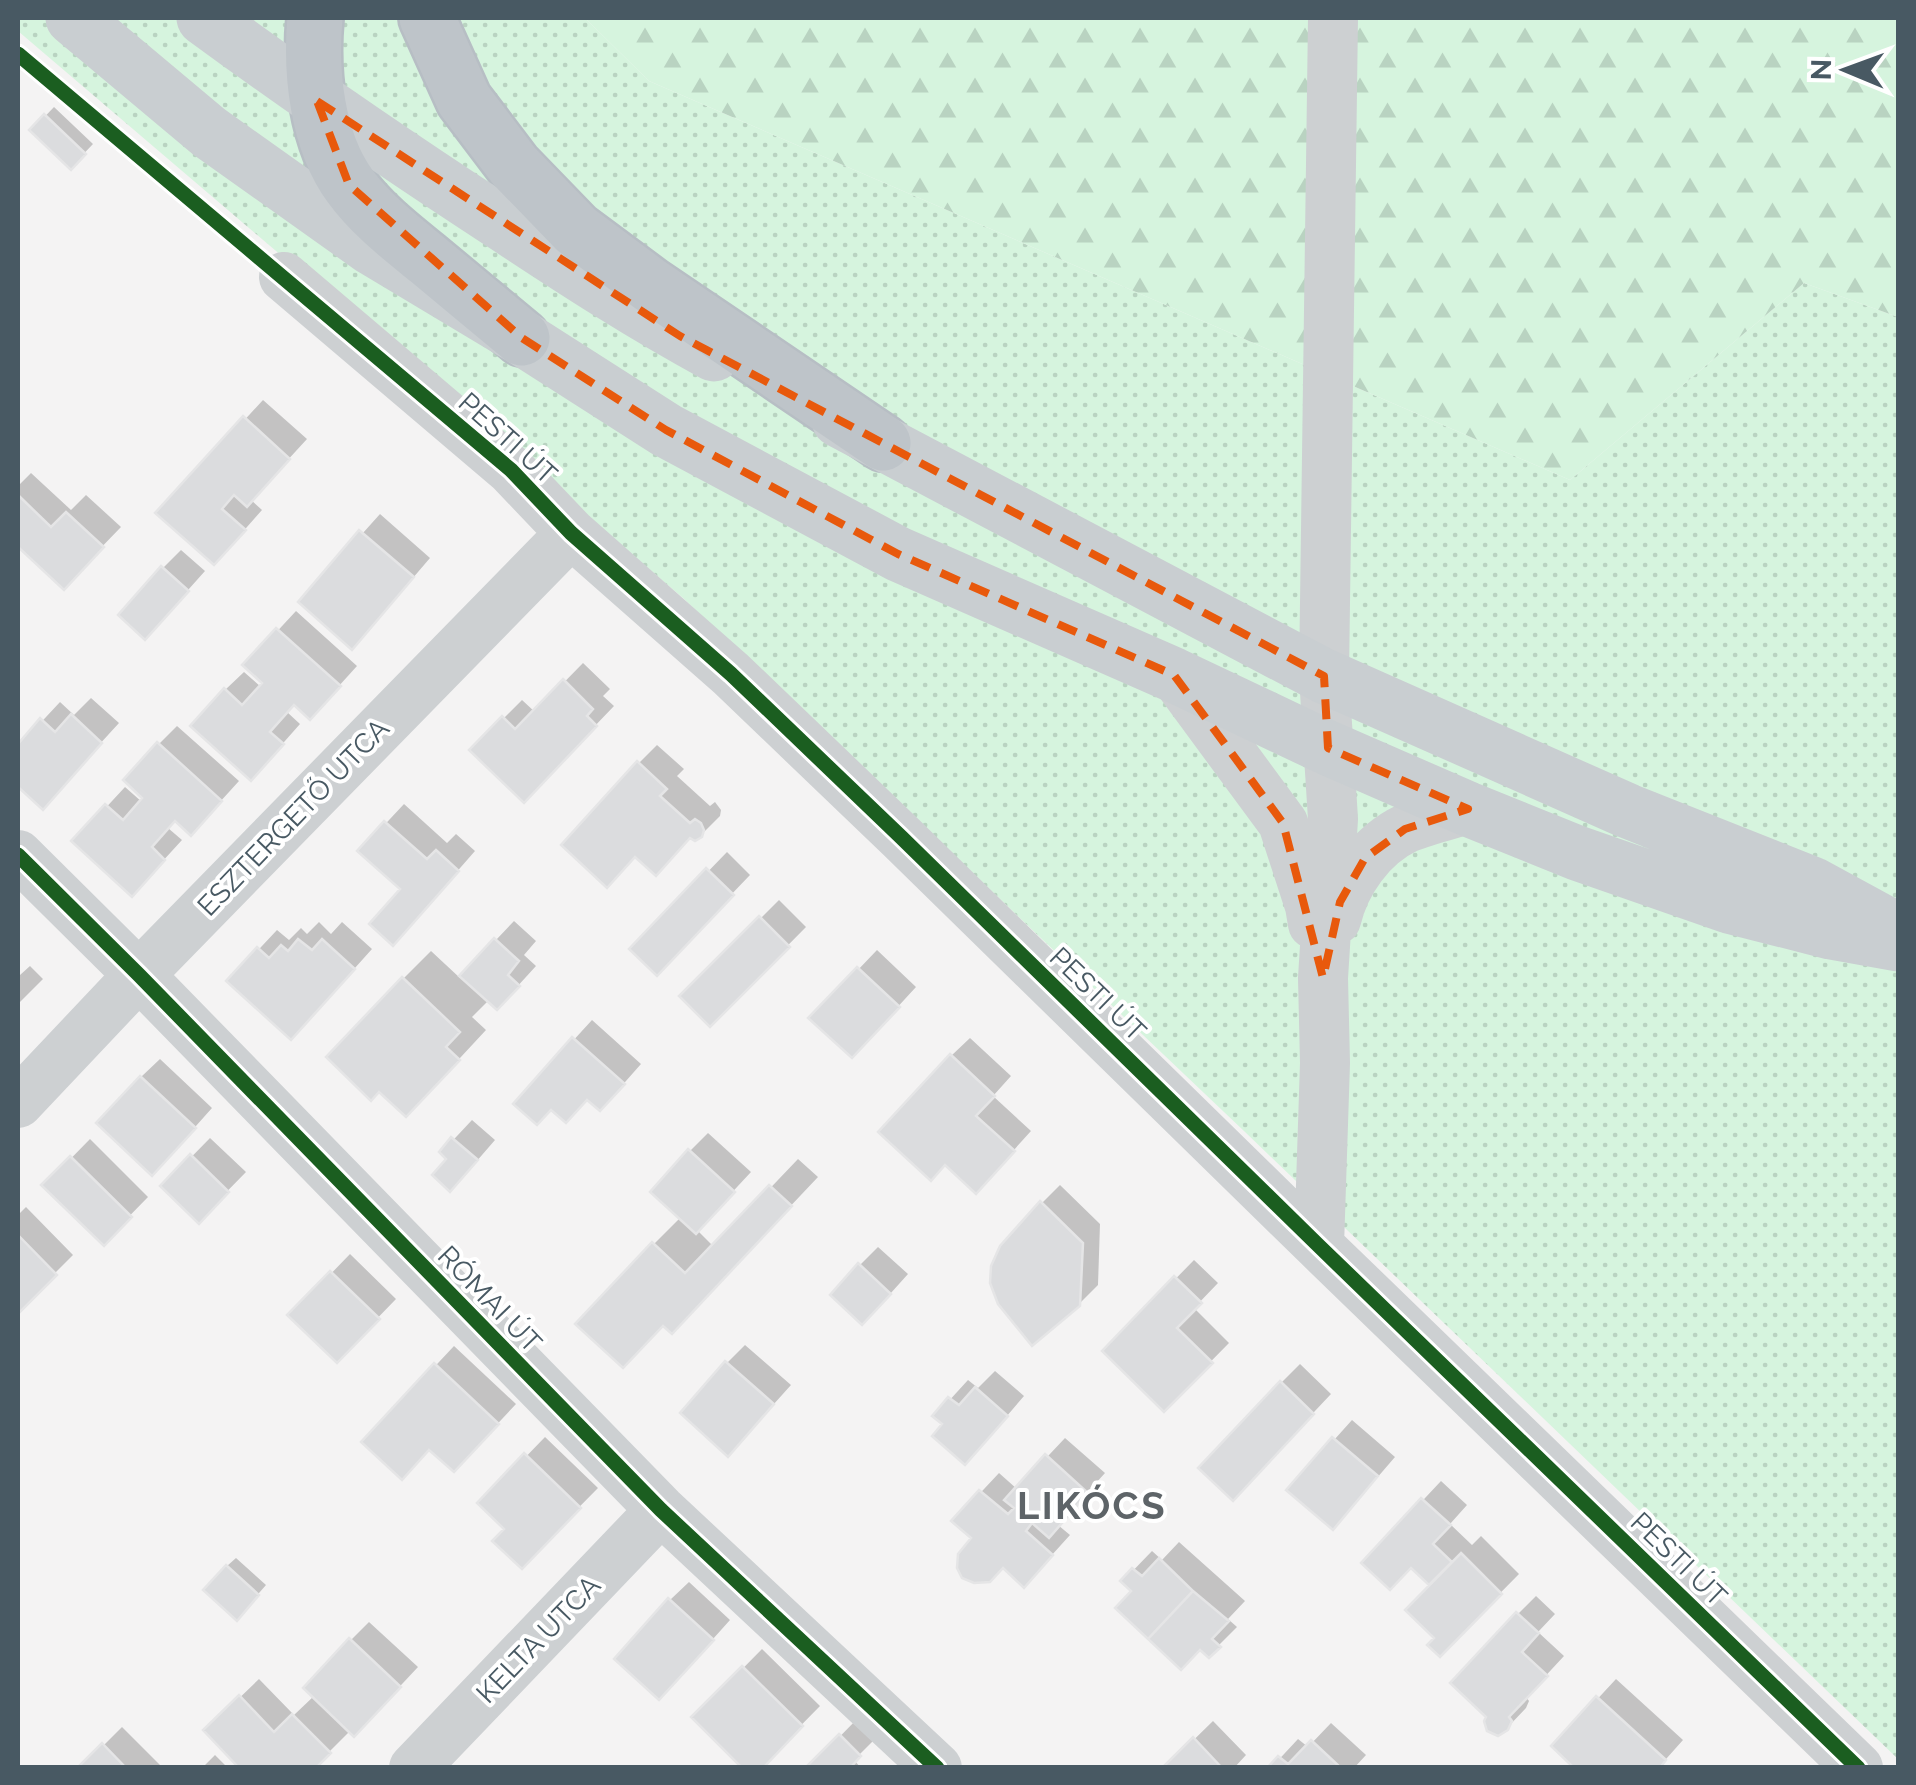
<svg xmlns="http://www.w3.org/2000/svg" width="1916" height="1785" font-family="Raleway,sans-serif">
<defs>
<pattern id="grass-dots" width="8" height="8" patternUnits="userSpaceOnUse" patternTransform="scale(2.5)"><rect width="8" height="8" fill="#d6f4de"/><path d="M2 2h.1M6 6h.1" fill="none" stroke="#b9d3c1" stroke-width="1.8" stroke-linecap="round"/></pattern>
<pattern id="forest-firs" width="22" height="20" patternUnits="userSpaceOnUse" patternTransform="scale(2.5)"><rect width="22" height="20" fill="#d6f4de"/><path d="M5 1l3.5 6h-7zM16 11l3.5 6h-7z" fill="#b9d3c1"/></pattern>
</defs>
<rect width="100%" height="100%" fill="#f4f3f3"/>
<path fill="url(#grass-dots)" d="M18,18H585L649,81L1570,480L1804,283L1898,317V1759L1244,1131L683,598L18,31Z"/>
<path fill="url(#forest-firs)" d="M585,18H1898V317L1804,283L1570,480L649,81Z"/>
<path fill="#0003" d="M54,107L93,144L71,167L32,130Z
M263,400L307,439L251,500L262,510L232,544L159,513Z
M31,473L71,510L86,495L121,527L64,586L18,543V486Z
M380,514L430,558L370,628L301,602Z
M181,550L205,571L163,618V568Z
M296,611L357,666L328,698L295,703L287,712L300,724L269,759L225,690L244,672L261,687L265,682L246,665Z
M583,663L610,689L603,696L614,706L524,800L472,750L522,700L535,712Z
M91,698L119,723L43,806L18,784V747L60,702L74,715Z
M177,726L239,781L209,814L176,818L168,828L182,840L150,875L75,841L125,787L142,802L159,744Z
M657,745L684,769L677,776L710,806L715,802L721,810L720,816L701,835L690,836L674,854L639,763Z
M404,804L447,843L456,834L475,851L411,924L403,888L361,850Z
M727,852L750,875L657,972L633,949Z
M779,900L806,927L710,1024L683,996Z
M514,921L536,941L524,955L536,966L515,989L489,1000L472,1017L486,1030L434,1086L403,979L431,951L460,978Z
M319,922L331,934L342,922L372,949L310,1018L229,981L277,930L289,940L301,928L307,934Z
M877,950L916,987L870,1037L812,1018Z
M30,966L43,979L18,1004V972L20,975Z
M592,1020L641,1064L618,1090L552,1107L516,1103Z
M970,1038L1011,1076L993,1096L1031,1131L994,1172L951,1056Z
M160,1059L212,1108L171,1154L141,1077Z
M472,1120L495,1140L469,1170L442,1152Z
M708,1133L751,1172L697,1230L714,1247L798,1159L818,1177L699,1303L654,1244L681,1217L690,1151Z
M210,1138L246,1172L199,1220L163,1186Z
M90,1139L148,1197L104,1242L45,1185Z
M1060,1185L1100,1224L1098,1285L1079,1304L1042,1203Z
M26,1207L73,1255L18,1310V1215Z
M878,1247L908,1274L881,1304L860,1265Z
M350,1254L396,1299L337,1360L291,1315Z
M1194,1260L1218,1283L1194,1308L1229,1343L1164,1409L1105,1351Z
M745,1345L791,1385L746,1435L727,1363Z
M454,1346L516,1404L472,1451L364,1442Z
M1300,1364L1331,1394L1251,1479L1281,1383Z
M995,1371L1024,1396L983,1444L946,1424L936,1415L968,1380L978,1388Z
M1352,1420L1395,1457L1351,1508L1290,1489Z
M545,1437L598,1488L522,1565L507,1529L481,1503Z
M1065,1438L1105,1473L1058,1525L1070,1535L1042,1566L975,1538L955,1520L999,1473L1017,1489Z
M1441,1481L1467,1505L1450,1524L1472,1545L1481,1536L1519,1574L1440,1654L1433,1585L1411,1565L1364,1563Z
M1179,1542L1245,1601L1228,1619L1237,1627L1209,1655L1123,1581L1152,1551L1162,1560Z
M236,1558L266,1585L245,1609L227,1566Z
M689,1582L730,1620L678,1678L670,1600Z
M1536,1596L1555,1614L1538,1632L1564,1656L1526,1697L1529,1701L1526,1708L1507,1728L1518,1614Z
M369,1622L418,1667L373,1715L351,1730L313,1768L206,1730L259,1679L294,1715L314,1696L351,1640Z
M762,1649L820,1706L759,1768L695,1717Z
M1616,1679L1683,1740L1658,1768L1554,1746Z
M859,1717L878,1736L854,1760L861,1768H809Z
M1213,1721L1246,1755L1234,1768H1165Z
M1331,1723L1366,1755L1354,1768H1271L1298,1739L1308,1747Z
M122,1727L162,1767L81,1768Z
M215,1755L228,1768H202Z"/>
<path fill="#dbdcde" stroke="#e5e5e6" stroke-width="2.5" d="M44,114L86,154L71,170L29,130Z
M243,416L290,459L247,507L234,495L222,509L246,530L214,565L155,513Z
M18,495L51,527L66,512L104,547L64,590L18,547Z
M359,530L414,577L352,650L298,602Z
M161,566L189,591L145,640L118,615Z
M276,628L341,686L310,720L294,705L270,732L284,744L251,781L190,726L224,688L242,705L262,683L242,665Z
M563,679L593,709L587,716L597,726L524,803L469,750L502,716L515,729Z
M71,714L102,743L43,810L18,787V744L40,718L55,732Z
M157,742L222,801L191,836L175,821L152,847L165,860L132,897L71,841L105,804L123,820L142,798L123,780Z
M637,761L667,789L660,796L690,823L695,819L701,823L704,830L702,837L695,841L690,838L656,876L635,857L607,888L561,845Z
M384,821L427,859L436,850L459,871L393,946L369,924L400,889L357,851Z
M706,868L734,895L657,976L629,949Z
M759,916L790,947L710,1027L679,996Z
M494,938L519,961L508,975L520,986L497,1010L459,976Z
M298,939L312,950L322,939L355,969L291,1040L226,981L257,947L269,958L281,945L288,951Z
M857,967L900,1007L852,1058L808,1018Z
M402,977L460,1032L446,1047L460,1060L406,1117L379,1092L371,1101L326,1057Z
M572,1037L625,1084L600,1111L587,1100L566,1123L551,1110L537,1125L513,1104Z
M950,1054L995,1096L976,1116L1015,1151L976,1194L945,1165L931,1181L878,1132Z
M140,1076L196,1128L152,1176L96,1123Z
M451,1137L478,1160L450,1192L432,1175L446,1159L439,1152Z
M688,1149L735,1192L696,1234L650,1192Z
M190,1154L229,1192L199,1224L160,1186Z
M70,1156L132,1217L104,1246L41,1185Z
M769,1185L792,1206L672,1334L663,1326L623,1368L575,1324L652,1242L685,1273Z
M1040,1201L1083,1243L1080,1306L1032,1346L998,1304L990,1283L991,1266L1000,1246Z
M18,1235L57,1275L18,1314Z
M858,1263L891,1294L862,1325L830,1295Z
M330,1271L380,1319L337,1363L287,1315Z
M1174,1276L1202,1303L1177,1328L1213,1363L1164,1412L1102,1351Z
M725,1361L774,1404L728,1457L680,1413Z
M434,1363L499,1424L454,1472L429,1450L402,1480L361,1442Z
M1280,1381L1314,1414L1233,1501L1198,1468Z
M975,1387L1008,1416L965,1465L932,1436L942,1424L932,1416L948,1397L959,1405Z
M1332,1437L1378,1476L1333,1530L1286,1490Z
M524,1453L581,1508L522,1569L492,1541L504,1529L477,1503Z
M1045,1454L1088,1493L1049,1538L1032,1523L1026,1531L1053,1555L1024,1588L1003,1568L990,1582L974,1583L962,1578L957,1568L958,1554L971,1538L951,1521L979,1490L1008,1514L1014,1508L1004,1500Z
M1421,1498L1451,1525L1433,1544L1452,1562L1429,1585L1411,1568L1390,1590L1361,1563Z
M1461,1553L1502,1594L1440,1657L1427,1645L1434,1638L1405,1610Z
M1159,1558L1193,1591L1148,1639L1115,1608L1131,1591L1120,1581L1132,1568L1142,1576Z
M226,1565L259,1595L237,1621L203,1590Z
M1193,1591L1229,1621L1212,1639L1221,1647L1209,1658L1200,1650L1181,1670L1148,1639Z
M668,1598L714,1640L659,1700L614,1659Z
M1516,1612L1539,1633L1522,1652L1548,1676L1509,1717L1512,1721L1508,1730L1498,1736L1487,1731L1484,1721L1486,1717L1450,1683Z
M349,1638L401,1687L354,1737L303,1688Z
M742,1666L803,1726L763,1768H742L691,1717Z
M239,1695L274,1732L292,1714L331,1753L316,1768H239L203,1730Z
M1596,1696L1666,1760L1660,1768H1574L1551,1746Z
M839,1734L861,1756L850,1768H805Z
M1193,1737L1222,1768H1162Z
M1311,1740L1341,1768H1267L1278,1756L1288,1764Z
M102,1743L126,1768H77Z"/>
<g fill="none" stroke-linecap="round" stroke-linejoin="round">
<defs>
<path id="highway" d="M315,18C310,72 317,141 350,186C371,215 401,238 428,260C459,286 491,312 522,338
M427,18L464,100L514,166L576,230L650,285L883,443"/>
</defs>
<use href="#highway" stroke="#b7bec4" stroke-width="60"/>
<path stroke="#cdd0d2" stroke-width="50" d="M284,277L511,470L571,533L731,674L901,837L1319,1246L1858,1768
M1174,675L1283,823L1310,906L1313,924
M18,855L139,975L661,1510L937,1768
M1336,920C1345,882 1371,845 1407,828C1426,820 1448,815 1468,809
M18,1103L139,975L571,533
M1319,1246L1325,1063L1323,978L1333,819L1324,676L1333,18
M414,1768L661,1510"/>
<path stroke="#c9ced1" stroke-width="55" d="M73,18L209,132L372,248L522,338L666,430L898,554L1174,675L1328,748L1468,809L1577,853L1729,906L1831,932L1898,944
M204,18C302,90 403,159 506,226C574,271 642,315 714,354
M839,420L1324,676L1628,811L1812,884L1891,927"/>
<use href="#highway" stroke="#bec4c9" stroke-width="55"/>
<defs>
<path id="cycleway" d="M18,54L511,470L571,533L731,674L901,837L1319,1246L1858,1768
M18,855L139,975L661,1510L937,1768"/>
</defs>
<use href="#cycleway" stroke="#fff" stroke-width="21"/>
<use href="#cycleway" stroke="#1b5e20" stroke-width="15"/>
</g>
<path fill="none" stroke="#e8590c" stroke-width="8" stroke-dasharray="20 12" stroke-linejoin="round" d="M317,101L680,336L1324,676L1328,748L1468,809L1405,829L1365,858L1340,902L1323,978L1283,823L1174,675L898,554L666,430L522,338L349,185Z"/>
<g text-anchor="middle" stroke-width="8" stroke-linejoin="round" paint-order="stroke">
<g font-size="28" fill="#485963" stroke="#fff">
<text transform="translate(508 438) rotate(42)" y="10">PESTI ÚT</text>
<text transform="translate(293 817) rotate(-46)" y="10">ESZTERGETŐ UTCA</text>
<text transform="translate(1098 994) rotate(44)" y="10">PESTI ÚT</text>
<text transform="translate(490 1299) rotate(46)" y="10">RÓMAI ÚT</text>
<text transform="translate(1679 1559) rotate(44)" y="10">PESTI ÚT</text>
<text transform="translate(538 1639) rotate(-46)" y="10">KELTA UTCA</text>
</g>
<g font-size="38" font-weight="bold" letter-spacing="2.5" fill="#5e6468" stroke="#fff">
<text x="1092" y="1519">LIKÓCS</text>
</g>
</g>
<rect width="1916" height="1785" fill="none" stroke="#485963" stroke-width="40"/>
<g transform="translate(1846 70) rotate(271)" stroke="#ffffff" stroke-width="8" paint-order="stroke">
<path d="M0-8L18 38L0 25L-18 38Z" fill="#485963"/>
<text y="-15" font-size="28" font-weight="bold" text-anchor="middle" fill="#485963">N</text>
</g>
</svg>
